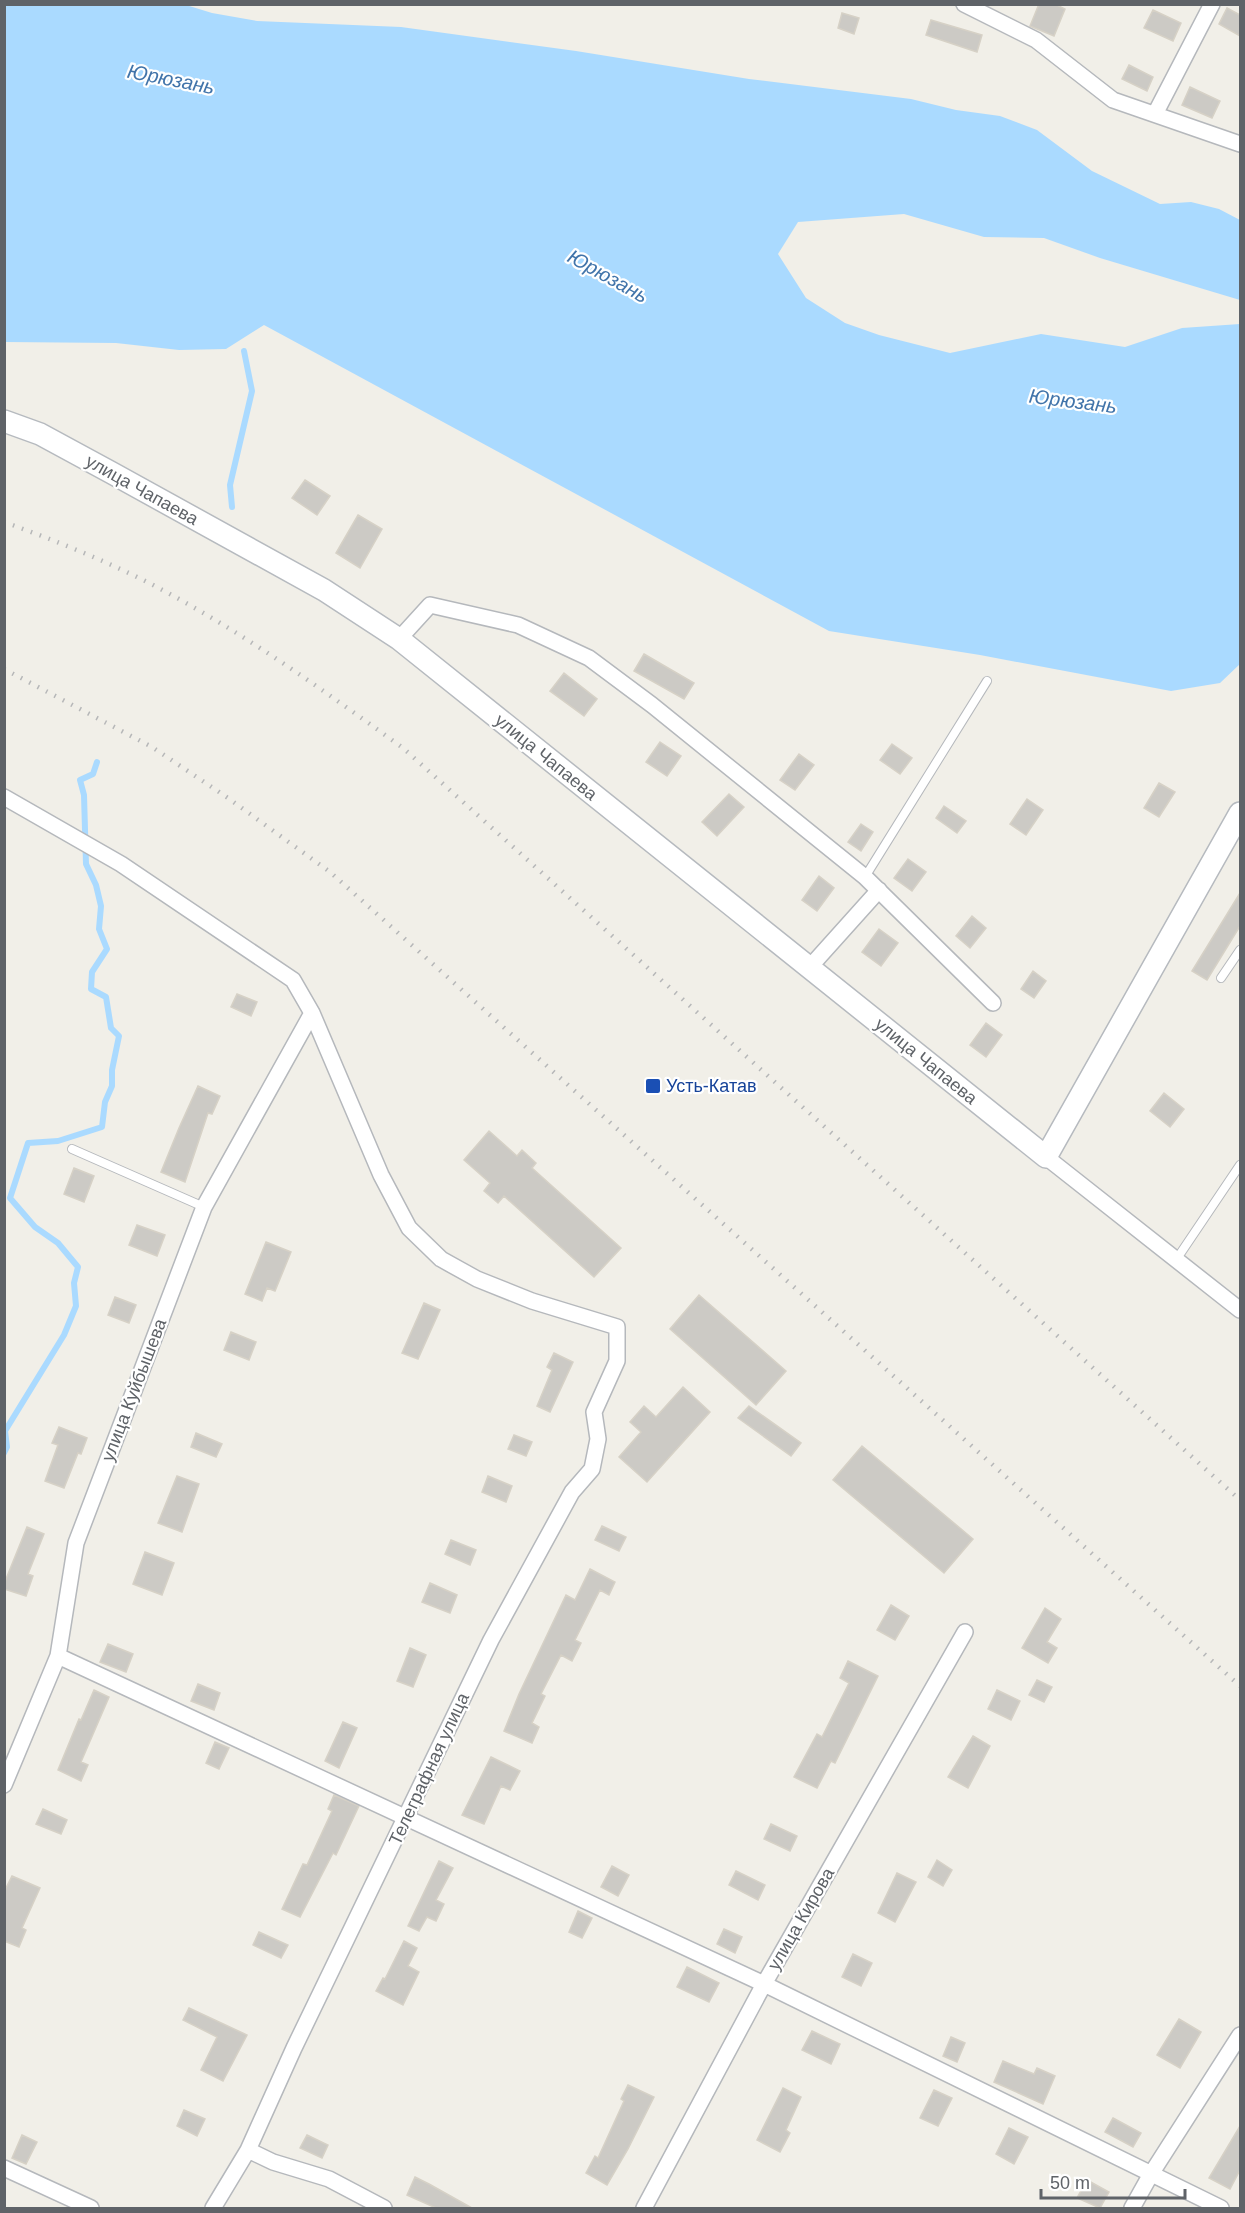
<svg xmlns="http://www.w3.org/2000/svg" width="1245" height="2213" font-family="Helvetica,sans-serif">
<rect width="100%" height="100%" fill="#f1efe8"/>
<path fill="#aadaff" d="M4,5H186L212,13L257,21L401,27L576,51L749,79L911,99L956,110L1000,116L1037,130L1092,171L1160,204L1191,202L1219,209L1240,220V300L1100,258L1044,238L984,237L904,214L798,222L778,254L806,298L845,323L879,335L950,353L1041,334L1125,347L1182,328L1240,324V664L1220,683L1171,691L980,655L829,631L264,325L226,349L179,350L116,343L5,342Z"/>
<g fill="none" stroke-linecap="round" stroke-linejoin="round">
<path stroke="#aadaff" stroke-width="6" d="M232,507L230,485L252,391L244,351
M4,1453L7,1447L5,1431L64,1335L76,1306L74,1283L78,1267L58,1243L35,1227L10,1198L28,1143L58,1141L102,1127L105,1102L112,1086V1070L119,1036L111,1028L106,997L91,989L92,972L107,949L99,929L101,906L96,885L86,864L84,795L80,780L93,774L97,762"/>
</g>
<path fill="#cccac5" stroke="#d6d1c6" stroke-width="1.5" d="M1039,4H1055L1065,9L1054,36L1030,26Z
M1227,8L1240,15V36L1219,24Z
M1153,10L1181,23L1173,41L1144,28Z
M842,13L859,18L854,34L838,28Z
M931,20L982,35L977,52L926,35Z
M1129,65L1153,77L1147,91L1122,79Z
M1190,87L1220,101L1212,118L1182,105Z
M305,480L330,496L317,515L292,498Z
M358,515L382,529L360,568L336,553Z
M644,654L694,683L684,699L634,671Z
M564,673L597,699L584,716L550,691Z
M660,742L681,756L667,776L646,762Z
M892,744L912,758L900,774L880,760Z
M799,754L814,765L795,790L780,780Z
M1159,783L1175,792L1159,817L1144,808Z
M729,794L744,807L717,836L702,822Z
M1027,799L1043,810L1026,835L1010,824Z
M944,806L966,821L957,833L936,818Z
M861,824L873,832L861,851L848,842Z
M908,859L926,872L912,891L894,878Z
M819,876L834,888L817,911L802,900Z
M1240,893V926L1207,980L1192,971Z
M972,916L986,928L970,948L956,936Z
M879,929L898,943L881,966L862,952Z
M1033,971L1046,981L1034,998L1021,989Z
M237,994L257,1002L251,1016L231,1007Z
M986,1023L1002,1035L986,1057L970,1045Z
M198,1086L220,1096L212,1114L208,1113L185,1182L161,1172L179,1128Z
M1164,1093L1184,1109L1170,1127L1150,1111Z
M489,1131L517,1156L522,1150L536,1163L532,1168L621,1248L594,1277L504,1196L498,1203L484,1191L490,1183L464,1160Z
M74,1168L94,1176L84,1202L64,1194Z
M137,1225L165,1235L157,1256L129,1245Z
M266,1242L291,1252L275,1291L267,1288L262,1301L245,1294Z
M699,1295L786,1371L756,1405L670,1329Z
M115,1297L136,1305L129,1323L108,1315Z
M424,1303L440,1310L418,1359L402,1353Z
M231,1332L256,1342L249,1360L224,1350Z
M554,1353L573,1362L550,1412L537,1406L552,1370L547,1367Z
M683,1387L710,1412L647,1482L619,1457L641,1432L630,1422L644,1406L656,1417Z
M749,1406L801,1443L791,1456L738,1418Z
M59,1427L87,1438L81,1454L78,1453L64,1488L45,1481L58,1445L52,1443Z
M196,1433L222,1444L216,1457L191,1447Z
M514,1435L532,1442L526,1456L508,1449Z
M862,1446L973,1539L944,1573L833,1480Z
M177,1476L199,1484L182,1532L158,1523Z
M488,1476L512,1486L506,1502L482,1492Z
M602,1526L626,1537L619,1551L595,1540Z
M27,1527L44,1534L28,1574L33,1576L26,1596L4,1589V1584Z
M451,1540L476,1550L470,1565L445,1554Z
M145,1552L174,1563L162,1595L133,1584Z
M590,1569L615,1582L609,1595L600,1590L575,1640L581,1643L572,1661L561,1655L541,1694L545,1696L532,1723L539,1727L532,1743L504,1731L519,1694L566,1595L575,1600Z
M430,1583L457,1595L450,1613L422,1602Z
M891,1605L909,1616L895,1640L877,1630Z
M1045,1608L1061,1619L1047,1642L1057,1648L1048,1663L1022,1648Z
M108,1644L133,1654L126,1672L100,1662Z
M410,1648L426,1655L413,1687L397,1681Z
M848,1661L878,1676L835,1763L831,1761L817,1788L794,1777L817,1734L822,1737L849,1683L840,1678Z
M1037,1680L1052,1687L1044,1702L1029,1695Z
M198,1684L220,1693L214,1710L191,1701Z
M94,1690L109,1697L81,1762L88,1765L81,1781L58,1770L79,1719L81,1720Z
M997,1690L1020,1701L1011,1720L988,1709Z
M343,1722L357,1728L339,1768L325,1761Z
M973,1736L990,1746L968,1788L948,1777Z
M215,1742L229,1748L219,1769L206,1763Z
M491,1757L520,1771L510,1790L501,1786L484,1824L462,1815Z
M334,1795L359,1806L336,1855L333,1853L300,1917L282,1909L303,1864L307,1865L332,1811L328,1809Z
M43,1809L67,1820L61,1834L36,1824Z
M771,1824L797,1836L790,1851L764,1839Z
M937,1860L952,1870L943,1886L928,1877Z
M439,1861L453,1868L436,1900L444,1904L436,1921L427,1917L419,1931L408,1926Z
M612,1866L629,1875L618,1896L601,1887Z
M736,1871L765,1885L758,1900L729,1885Z
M897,1873L916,1882L895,1922L878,1913Z
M12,1876L40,1888L22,1928L26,1930L19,1947L4,1941V1892Z
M578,1911L592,1918L582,1938L569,1932Z
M724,1929L742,1937L735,1953L717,1944Z
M259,1932L288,1945L281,1958L253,1945Z
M404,1941L417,1948L408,1966L419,1972L403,2005L376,1991L383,1978L385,1979Z
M853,1954L872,1963L861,1986L842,1977Z
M687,1967L719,1983L709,2002L677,1987Z
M189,2008L247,2035L223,2081L201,2070L217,2037L183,2020Z
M1179,2019L1201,2032L1180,2068L1157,2055Z
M812,2031L840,2044L831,2064L802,2050Z
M951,2037L965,2043L957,2062L943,2056Z
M1003,2061L1034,2074L1037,2068L1055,2076L1043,2104L994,2082Z
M628,2085L654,2097L628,2149L607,2185L586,2173L595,2156L598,2158L624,2101L621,2099Z
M783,2088L801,2097L786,2130L790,2133L780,2152L757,2140Z
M934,2090L952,2098L938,2126L920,2118Z
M184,2110L205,2119L197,2136L177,2126Z
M1113,2118L1141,2133L1133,2147L1105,2132Z
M1240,2126V2170L1230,2189L1209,2178Z
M1009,2128L1028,2137L1014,2164L996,2154Z
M22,2135L37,2142L26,2164L12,2158Z
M307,2135L328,2145L322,2158L300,2148Z
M415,2177L429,2184L472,2208H436L407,2195Z
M1087,2180L1109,2192L1100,2208L1077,2198Z"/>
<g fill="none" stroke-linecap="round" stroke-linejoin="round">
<defs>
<path id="service" d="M865,877L987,681
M1221,978L1240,950
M72,1149L204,1207
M1176,1260L1240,1165"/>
<path id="minor" d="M964,4L1036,40L1113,100L1240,144
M1155,114L1212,4
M399,639L430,605L518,625L589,658L652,705L865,877L993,1003
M4,797L121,864L293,980L312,1013L381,1175L409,1228L441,1259L477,1279L532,1301L617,1327V1361L594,1412L598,1439L592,1469L572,1492L491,1640L294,2048L248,2150L213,2208
M809,968L879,890
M1046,1157L1240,1310
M58,1656L764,1984L1221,2208
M4,1785L58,1656L76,1543L204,1207L312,1013
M248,2150L273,2162L329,2179L384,2208
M4,2168L91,2208
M644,2208L764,1984L965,1632
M1132,2208L1151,2174L1240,2035"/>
<path id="secondary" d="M4,421L40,434L112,473L324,590L399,639L1046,1157L1240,813"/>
</defs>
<use href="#service" stroke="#b5b8bc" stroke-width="10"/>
<use href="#minor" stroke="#b5b8bc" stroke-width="18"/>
<use href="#secondary" stroke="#b6babf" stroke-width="24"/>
<use href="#service" stroke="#fff" stroke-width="8"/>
<use href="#minor" stroke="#fff" stroke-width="15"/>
<use href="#secondary" stroke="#fff" stroke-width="21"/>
<path stroke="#b6b7b8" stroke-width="4.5" stroke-dasharray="1.5 8" stroke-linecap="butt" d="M4,522C54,540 104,560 151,584C240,630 323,690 403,748L1240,1500
M4,669L152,747L228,798L330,872L1240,1686"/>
</g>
<rect fill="#1a4fb4" stroke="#fff" stroke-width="2" x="645" y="1078" width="16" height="16" rx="3"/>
<g text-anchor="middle" stroke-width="4.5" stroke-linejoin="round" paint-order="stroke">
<g font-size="18" fill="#5f6368" stroke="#fff">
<text transform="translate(142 490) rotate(29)" y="6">улица Чапаева</text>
<text transform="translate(546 757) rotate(39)" y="6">улица Чапаева</text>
<text transform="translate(926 1061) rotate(39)" y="6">улица Чапаева</text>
<text transform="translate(134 1390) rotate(-69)" y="6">улица Куйбышева</text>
<text transform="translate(429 1769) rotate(-65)" y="6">Телеграфная улица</text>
<text transform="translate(801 1919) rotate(-60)" y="6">улица Кирова</text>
</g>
<g font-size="18" fill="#164399" stroke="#fff" text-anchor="start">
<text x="666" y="1092">Усть-Катав</text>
</g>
<g font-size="20" font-style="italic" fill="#4174aa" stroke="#fff">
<text transform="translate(171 79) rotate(11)" y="7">Юрюзань</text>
<text transform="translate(608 276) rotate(29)" y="7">Юрюзань</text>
<text transform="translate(1073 401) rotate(7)" y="7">Юрюзань</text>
</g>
</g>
<rect width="1245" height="2213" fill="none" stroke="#5f6368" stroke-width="12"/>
<path d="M1041 2189v9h144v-9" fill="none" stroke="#5f6368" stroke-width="3"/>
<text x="1050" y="2189" font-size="18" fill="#5f6368" stroke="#ffffff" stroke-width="4.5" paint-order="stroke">50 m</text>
</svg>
